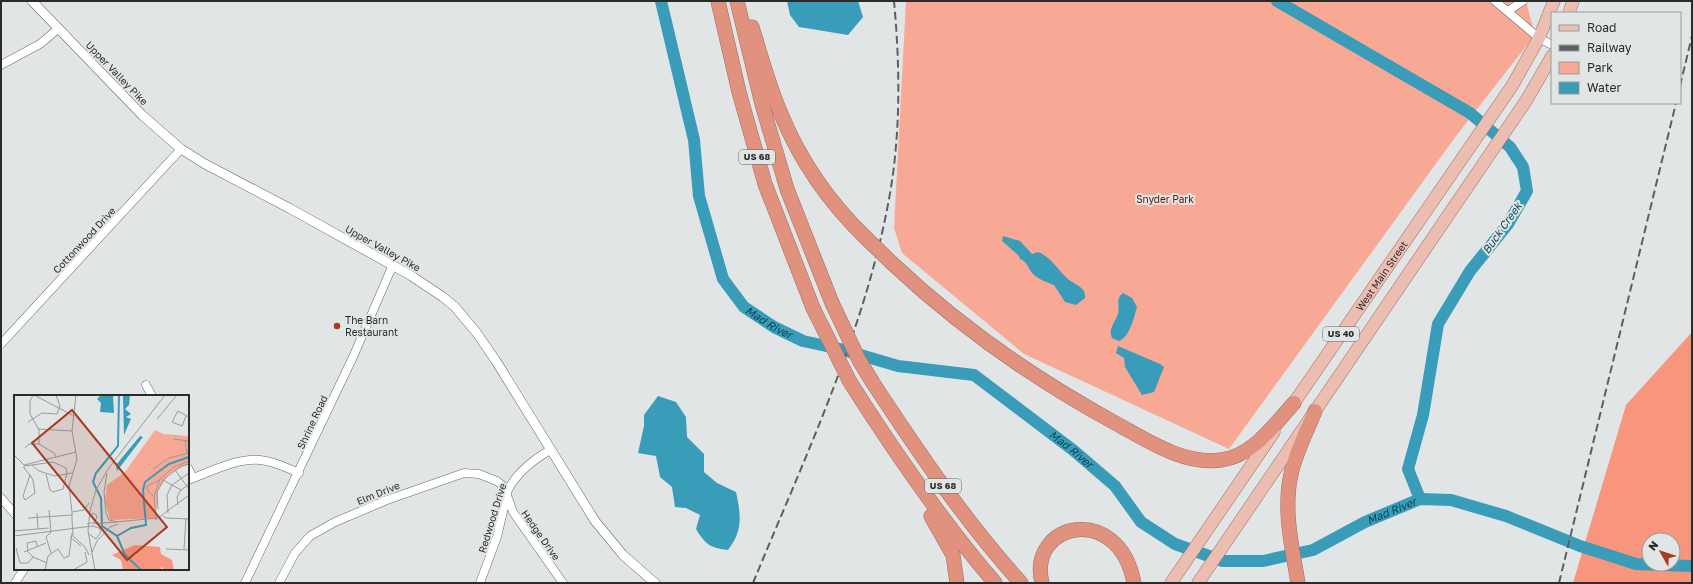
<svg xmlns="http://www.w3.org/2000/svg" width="1693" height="584" font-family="'Golos Text',sans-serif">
<rect width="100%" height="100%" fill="#e1e5e6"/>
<path fill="#f7a995" d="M906,1H1526L1535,35L1456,136L1229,449L1024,354L902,253L894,228Z"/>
<path fill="#f8967d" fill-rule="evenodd" d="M1692,332V583H1573L1626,405ZM1649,540H1673V564H1649Z"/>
<path fill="#399cb8" d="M787,1H858L863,17L848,35L799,27L790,15Z
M1003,236L1020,241L1032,254L1038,252C1053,258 1058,271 1069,280C1073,283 1079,285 1082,289C1085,292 1085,294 1085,298L1076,305L1065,302L1054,285C1047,282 1039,280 1033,274C1028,269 1027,261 1020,259L1019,256L1002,241Z
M1123,293L1132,298L1137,307C1134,317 1130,337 1119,341L1112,338C1108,329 1115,322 1118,314C1120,306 1115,299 1123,293Z
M1118,346L1160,364L1164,367L1154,392L1142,395L1125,367L1124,358L1116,353Z
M658,396L676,402L686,417L687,437L704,454V472L717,483L736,492C741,515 743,531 728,550C710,548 705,544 696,529L700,515L686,508L675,507L672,487L660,477L656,456L638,453L644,426V415Z"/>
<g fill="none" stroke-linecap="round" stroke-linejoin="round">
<g stroke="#399cb8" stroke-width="12">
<path id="s1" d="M661,1L694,140L699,196L723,279L744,307L774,327L803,341L840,349L898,366L974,375L1073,450L1115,486L1141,522L1175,544L1223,561H1263L1313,550L1365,522L1420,499L1451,500L1506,516L1580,546L1636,564L1692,566"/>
<path d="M1277,1L1470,113L1510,147L1523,167L1527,191L1508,224L1470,271L1438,324L1423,415L1408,469L1420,499"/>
</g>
<defs>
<path id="minor" d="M1495,1L1539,38L1552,45
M1508,11L1523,1
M1,65L40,44L59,28
M1,344L181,149
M146,385L152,396
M188,468L193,478
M188,480C210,472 236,458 260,460C274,461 287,468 299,473
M1,498L15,514
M508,498L513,512L563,583
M15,583L24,569
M245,583L353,357L392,267
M279,583L295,553L310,536L335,522L387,500L464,473L479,474L497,481L508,490
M480,583L497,537L508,490C517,472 533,460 550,450"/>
<path id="tertiary" d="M32,1L142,115L181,149L205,164L289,208L410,275L443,297L455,307L476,332L496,361L595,521L623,555L655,583"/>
<g id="primary">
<path d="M1569,13L1573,1"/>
<path id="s2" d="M1289,410L1512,86L1539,38L1554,1"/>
<path d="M1171,583L1274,432"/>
<path d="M1198,583L1526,101L1552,56"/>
</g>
<path id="motorway" d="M718,1L739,92L765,184L813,308
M737,1L762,104L787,189L832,303
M752,27C761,56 769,86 781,114C800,160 829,202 865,237
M893,264C960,327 1036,380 1117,424C1148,441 1184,465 1221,460C1253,456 1274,425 1294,403
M850,382C895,453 941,520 995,583
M873,383C919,453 965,521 1021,583
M931,516L953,555L957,583
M1042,583C1027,522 1119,502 1134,583
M1298,583C1292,547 1283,510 1291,474C1296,452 1307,431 1315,411"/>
</defs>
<use href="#minor" stroke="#646869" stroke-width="9"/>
<use href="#tertiary" stroke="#646869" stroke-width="10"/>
<use href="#primary" stroke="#a06e61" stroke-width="13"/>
<use href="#motorway" stroke="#a06e61" stroke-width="15"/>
<use href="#minor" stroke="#fff" stroke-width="8"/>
<use href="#tertiary" stroke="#fff" stroke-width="9"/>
<use href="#primary" stroke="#ecbeb2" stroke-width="12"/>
<use href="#motorway" stroke="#e0927e" stroke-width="14"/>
<path stroke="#5d6060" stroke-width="2" stroke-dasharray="8 4" stroke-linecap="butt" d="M1680,86L1692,36
M753,583C804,459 865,331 889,199C901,134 900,66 894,1
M1559,583L1676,103"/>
<defs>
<path id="motorway-bridge" d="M865,237L893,264
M832,303L859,360L873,383
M813,308L850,382"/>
</defs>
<use href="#motorway-bridge" stroke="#a06e61" stroke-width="15" stroke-linecap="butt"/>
<use href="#motorway-bridge" stroke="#e0927e" stroke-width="14"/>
</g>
<circle fill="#a63d22" stroke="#e1e5e6" stroke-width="1.5" cx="337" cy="326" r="4"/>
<g text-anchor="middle" stroke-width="4" stroke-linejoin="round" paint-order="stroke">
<g fill="#e1e5e6" stroke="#616464" stroke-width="1">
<rect x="739" y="150" width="36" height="14" rx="3"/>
<rect x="1323" y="327" width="36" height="14" rx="3"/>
<rect x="925" y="479" width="36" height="14" rx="3"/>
</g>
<g font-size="9" font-weight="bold" fill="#2a2c2c">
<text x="757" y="160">US 68</text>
<text x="1341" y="337">US 40</text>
<text x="943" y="489">US 68</text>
</g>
<g font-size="10" fill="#2a2c2c" stroke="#e1e5e6">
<text transform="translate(117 73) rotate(46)" y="4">Upper Valley Pike</text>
<text transform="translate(84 240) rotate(-47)" y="4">Cottonwood Drive</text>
<text transform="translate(383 248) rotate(29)" y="4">Upper Valley Pike</text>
<text dy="4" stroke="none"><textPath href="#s2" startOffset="163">West Main Street</textPath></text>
<text transform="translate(312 422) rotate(-65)" y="4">Shrine Road</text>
<text transform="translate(378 493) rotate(-22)" y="4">Elm Drive</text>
<text transform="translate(492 518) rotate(-73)" y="4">Redwood Drive</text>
<text transform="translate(541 535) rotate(55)" y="4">Hedge Drive</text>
</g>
<g font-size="10" fill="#5d2111" stroke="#e1e5e6">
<text x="1165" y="203">Snyder Park</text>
</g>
<g font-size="10" fill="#2a2c2c" stroke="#e1e5e6" text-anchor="start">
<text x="345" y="324">The Barn<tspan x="345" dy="12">Restaurant</tspan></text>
</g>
<g font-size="11" font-style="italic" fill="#0a4554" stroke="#e1e5e6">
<text transform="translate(1502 228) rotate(-55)" y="4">Buck Creek</text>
<text dy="4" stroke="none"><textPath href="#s1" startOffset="350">Mad River</textPath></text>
<text dy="4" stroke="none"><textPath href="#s1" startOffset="686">Mad River</textPath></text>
<text dy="4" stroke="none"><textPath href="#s1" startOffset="1058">Mad River</textPath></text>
</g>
</g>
<g transform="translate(14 395)">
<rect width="175" height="175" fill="#e1e5e6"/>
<path d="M141,35L149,39L175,41V69L155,79L144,96L142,123L96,125L91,106L93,90L111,77Z" fill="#f7a995"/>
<path d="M121,150L146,152L147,159L158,165L160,175H150L147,171V175H109L107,165L98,160Z" fill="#f8967d"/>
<path d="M87,0H99L100,18L86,17L87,8L83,4ZM109,0H116L115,10L111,14L117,19L112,22L117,24L110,40ZM126,41L129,42L103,76L102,70Z" fill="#399cb8"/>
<path fill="none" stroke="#399cb8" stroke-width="2" d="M105,0L104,51L82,78L79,87L87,103L88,131L103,141L111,160L127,175M103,141L117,133L132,130L129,95L131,87L155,69L175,62"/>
<path fill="none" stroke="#989b9c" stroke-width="1" d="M19,0L16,6V19L25,35V49M20,0L60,21M172,21L168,31L158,27L164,16L175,22M143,24L163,0M14,27L28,18L43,19L46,11L42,0M24,34L58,36M159,44L175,46M171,45L173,58M11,53L15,49H25L40,58L42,62M0,60L10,70L62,57M18,70L39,67L52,73L53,78M139,74L155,63L175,58M161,75L175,94M93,78L90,97L92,118L95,125L103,127M32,79L36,95L39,97L49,94L53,78M16,80L9,101L11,105L21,98L19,85L16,80L10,73V71L18,70L25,76L41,81L58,78M149,85L167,95M140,102L134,96L133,91L146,85M164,110L163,102L166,96L175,89M144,114L143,97L150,84L167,71L175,69M35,115L37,137L32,142L37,158M58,117L55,91L63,64L58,36L62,0M23,118L24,134M154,118L153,100L158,90L175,78M149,121L152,123L175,124M14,123L58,120M142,125L140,101L146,84L160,72L175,66M73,129L81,127L83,121L79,118L75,123M79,129L144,123L175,100M0,136L35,133M0,141L78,131L85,133L87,137L82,144L75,139M56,142L67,151M2,153L6,168H14L19,162M152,154L175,155M170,154L172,123M14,155L13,148L22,146L23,151M13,156L19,162L33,168M10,157L32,148M78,157L83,146L96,132L104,129M75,160L71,152L59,141L58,125V117L70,115L75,108M31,175L34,161L44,154L50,163L55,161L58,138M59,175L73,167L71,157M81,175L74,136L76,116L82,95L94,74L151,0"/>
<path fill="#a63d22" fill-opacity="0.15" stroke="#a63d22" stroke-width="2" d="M58,15L153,132L113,165L18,48Z"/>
<rect width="175" height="175" fill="none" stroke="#2a2c2c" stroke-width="2"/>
</g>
<rect width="1693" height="584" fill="none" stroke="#2a2c2c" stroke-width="4"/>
<rect x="1551" y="12" width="130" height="92" fill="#e1e5e6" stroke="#989b9c"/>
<rect x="1559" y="25" width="20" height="6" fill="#ecbeb2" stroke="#989b9c"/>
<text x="1587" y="32" font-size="12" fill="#2a2c2c">Road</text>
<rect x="1559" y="45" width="20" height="6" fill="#5d6060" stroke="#989b9c"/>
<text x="1587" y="52" font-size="12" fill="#2a2c2c">Railway</text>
<rect x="1559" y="62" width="20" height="12" fill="#f7a995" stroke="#989b9c"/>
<text x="1587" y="72" font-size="12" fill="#2a2c2c">Park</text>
<rect x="1559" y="82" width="20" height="12" fill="#399cb8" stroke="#989b9c"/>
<text x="1587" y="92" font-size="12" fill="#2a2c2c">Water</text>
<g transform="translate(1661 552) rotate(309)"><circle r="19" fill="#e1e5e6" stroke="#989b9c"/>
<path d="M0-3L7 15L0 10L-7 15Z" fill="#a63d22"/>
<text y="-6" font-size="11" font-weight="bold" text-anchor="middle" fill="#2a2c2c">N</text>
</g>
</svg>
